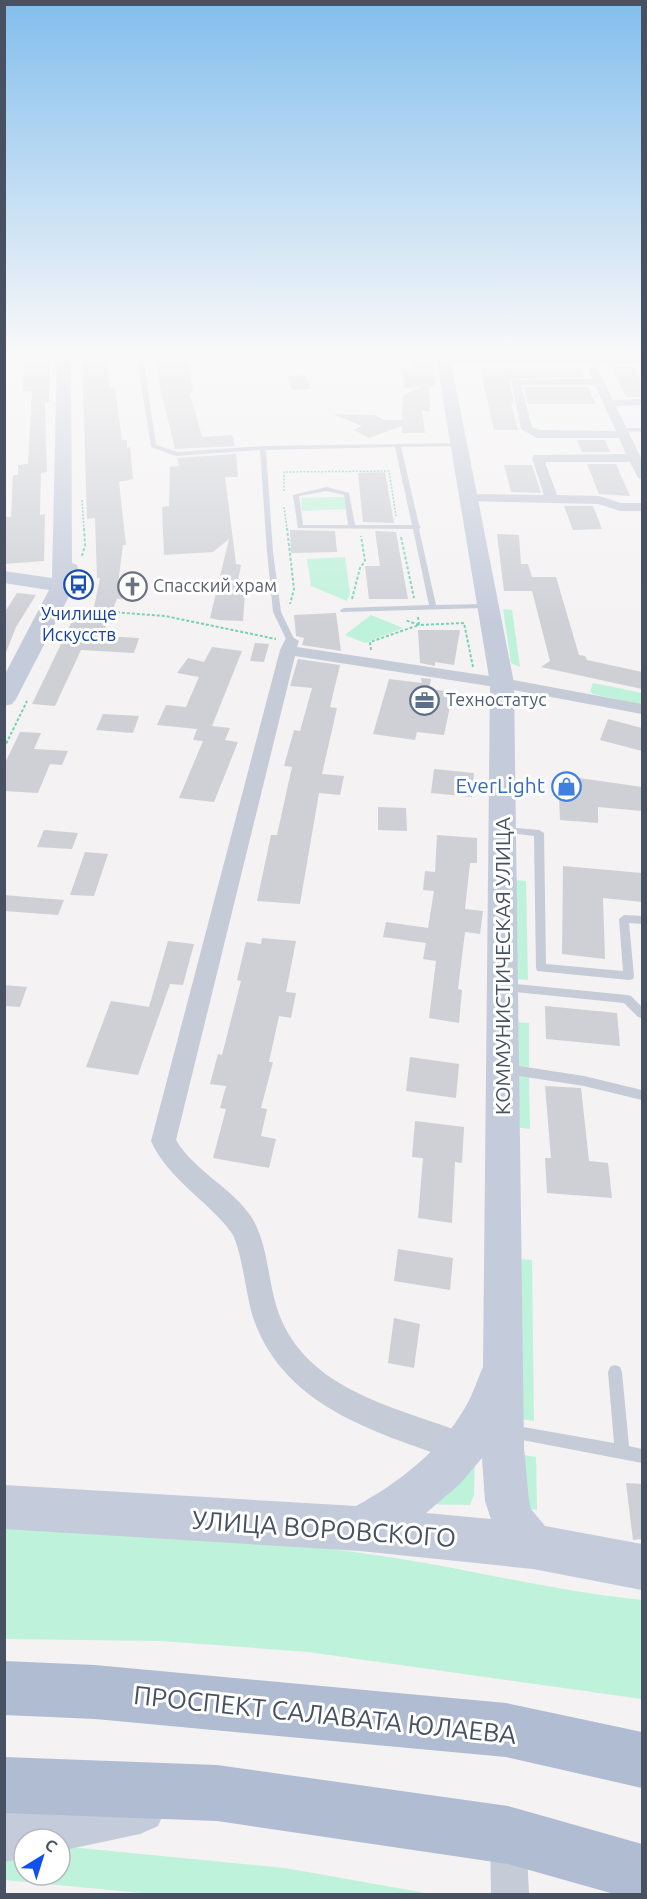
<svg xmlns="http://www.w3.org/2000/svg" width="647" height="1899" font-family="Ubuntu,sans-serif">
<rect width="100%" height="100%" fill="#f4f2f2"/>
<path fill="#bff2db" d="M344,497L346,509L302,511L301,498Z
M345,557L350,593L347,601L311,586L307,559Z
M503,609L512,610L520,667L511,663Z
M371,615L403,628L365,643L345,635Z
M593,683L642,693V705L593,694L590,692Z
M516,880L526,881L528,980L517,979Z
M516,1022L529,1023V1067L515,1066Z
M515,1075L529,1077L530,1129L515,1127Z
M520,1259L532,1260L534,1421L521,1419Z
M475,1455L474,1495L470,1505L415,1504Z
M524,1455L536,1457L537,1510L531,1509L524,1498Z
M5,1523C135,1533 266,1537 395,1558C478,1571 559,1592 642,1600V1699L308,1652L161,1641L5,1639Z
M70,1847L285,1868L431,1894H152L5,1880L4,1860L24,1856V1875H60V1849Z"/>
<path fill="#ced0d6" d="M82,357H101V363L106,362L110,388H115L122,440H127V448L130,447L133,479L119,482L126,545H123L118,584L135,583L134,598L117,599L102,636L139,638L134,653L81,650L55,706L32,704L77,611L93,612L100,578H97L95,518L87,519Z
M156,357H188L193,393H190L202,437L232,435L235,446L175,449L160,387Z
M412,357H431L435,387H429L430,411H422L425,433H402V426L369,438L354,430L362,426L333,414L374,415L385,420H402L403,395L420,387L404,388L402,369H413Z
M50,358L49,402H45L47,472L41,473L40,515L45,514L44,561L4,564V517H11L13,475H18V465L28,464L32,391H23L24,362H29V360Z
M611,367H634L642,384V397H626Z
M480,368H580L584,377L509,379L514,404H511L518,430H494Z
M305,375L311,389L292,390L287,376Z
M524,387H588L595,404H528Z
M577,440H605L610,452H582Z
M236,454L238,477H225L236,564L241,565L238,581H245V593L243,621L219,620L210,618L229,539L213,552L164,555L162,507L169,506L170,467L179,466L177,458Z
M587,464H616L630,496L599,494Z
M504,465H532L541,493L511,492Z
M385,472L394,523L363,522L358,473Z
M564,506H593L602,529L573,530Z
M290,530L335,531L337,552L291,553Z
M375,531L396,532L408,599H369L365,566H380Z
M497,534L519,535L521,564H528L532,577H556L579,655L585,656L587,660L642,672V689L541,667L550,661L532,591H504Z
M17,593L36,595L16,627L5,655L4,613Z
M336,613L341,651L302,645L304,638L296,636L294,615Z
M418,630H460L454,665L435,662V666L420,663Z
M255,643L269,644L264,662L250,661Z
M212,647L242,651L212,726L230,728L225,740L238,742L214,802L179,798L203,741L193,740L197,729L157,725L166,705L186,707L199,677L177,673L188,658L204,662Z
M298,659L340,665L330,707L337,708L322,774L344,776L340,795L319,793L300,904L257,901L271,835H277L292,767L284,766L294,730L300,731L312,688L290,686Z
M421,678L431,679L429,689L446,691L445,696L452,697L444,735L417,732L415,740L373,734L389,679L422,683Z
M103,714L139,716L133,733L96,730Z
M608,719L642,728V751L600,740Z
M20,732L41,733L34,749L68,751L62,765L50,764L38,793L4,791V765Z
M434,769L474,773L472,797L431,793Z
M558,775L642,787V811L598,807V823L560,820Z
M378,807L406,808L407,831L378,830Z
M44,830L78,833L72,849L37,847Z
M437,835L477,838V863H470L465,909L483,911L480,934L465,932L458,989L462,990L459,1023L429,1018L436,961L423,959L426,943L383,937L386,922L428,928L434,891L423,890L425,871L435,872Z
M85,852L108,854L94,896L70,895Z
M563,866L642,873V902L603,898L605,959L562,954Z
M4,895L64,900L58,915L4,911Z
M262,938L296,941L286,992L296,993L291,1018L279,1016L269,1062H273L261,1108L267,1109L261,1136L276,1139L269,1168L213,1158L226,1109L220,1108L226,1086L210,1084L218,1054L222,1055L241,981L237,980L246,942L261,944Z
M168,941L194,944L183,985L170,984L138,1075L86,1067L111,1001L149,1007Z
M4,985L27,987L20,1007L4,1006Z
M545,1006L617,1013L620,1046L546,1039Z
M410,1057L459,1064L456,1098L406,1091Z
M545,1086L581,1088L589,1161L608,1163L612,1198L547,1193L545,1158H551Z
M415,1121L464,1127L462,1163L455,1162L452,1223L418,1218L423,1158L412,1157Z
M398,1249L453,1258L450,1290L394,1281Z
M394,1318L420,1324L414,1368L388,1363Z
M626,1483L642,1484V1539L633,1540Z"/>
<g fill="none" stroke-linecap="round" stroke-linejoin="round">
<path stroke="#75d3b3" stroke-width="1.5" stroke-dasharray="2 1.5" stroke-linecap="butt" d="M284,491V472L389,471L396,516
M82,500L84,529
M284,507L287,529"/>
<path stroke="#75d3b3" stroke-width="2" stroke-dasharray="3 2" stroke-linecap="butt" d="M287,528L294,589L290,604
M401,537L414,598
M82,556L85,545L84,528
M352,599L360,568L365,561L361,536
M72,609L165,616L276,639
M418,617L419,625L464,623L473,667
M371,650L370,642L419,625L405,620
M4,748L27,701"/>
<path fill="#c5cbd7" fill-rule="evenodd" d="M137,357H143L156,445L177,452L263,446L461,443L462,444L459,446L401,447L419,525L421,527L419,529L436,605L481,604H484V608L341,612L340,610L344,608L429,605L413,529L298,528L293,495L327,487L349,493L355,525H412L395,447L266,450L273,552L281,612L295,641L294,643H288L273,612L267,552L260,450L176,456L151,447ZM327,491L344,495L348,525H303L299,496Z
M622,428H642V432L620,431V429Z
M504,827L539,830L544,833L546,964L623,971L619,919L624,915L642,916V924L629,923L634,976L633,979L629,980L537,971L536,968L534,836L501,832L499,830Z
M505,983L627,995L631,996L642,1007V1018L638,1017L624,1003L505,991L501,990L500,987L501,984Z
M506,1064L584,1076L642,1090V1100L584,1086L506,1074L502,1073L500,1069L502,1065Z
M615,1365L620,1367L622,1372L629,1446L642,1449V1463L507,1437L505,1432L507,1427L512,1425L614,1443L608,1372L610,1367Z"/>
<path fill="#c5cbd7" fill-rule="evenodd" d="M642,357V363H443L438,360L442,357Z
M593,366L598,369L613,400L642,399V405L616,406L641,458L642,479L638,478L630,462H545L557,495L599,496L621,503H642V511H620L598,504L464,501V495L469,494L544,495L532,458L534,455L626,454L619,438H537L521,429L511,380L592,379L588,369ZM521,385H595L616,431L539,430L532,427Z
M291,636L299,641L297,647L502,678L642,704V714L502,688L295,656L176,1140C194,1171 233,1188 252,1218C270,1248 267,1286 281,1319C313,1395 406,1409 474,1437L478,1448L474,1459L463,1463C382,1434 286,1410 254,1320C246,1299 242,1247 231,1232C207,1200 168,1179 151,1141L280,650L286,638Z
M508,1817L521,1822L526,1835L529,1894H491L490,1835L495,1822Z"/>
<path fill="#c4cbdb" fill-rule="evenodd" d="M57,357H71L72,563L77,565L80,575L16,699L12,704L4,706V676L49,590L4,583V571L52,578Z
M436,357H450L514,683L524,1448L529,1501L531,1509L545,1526L642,1544V1590L533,1569L360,1551L4,1529V1485L356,1506C400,1482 441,1450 466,1406C473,1394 477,1380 483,1367L490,683ZM482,1458L485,1501L491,1519L426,1513L460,1484Z
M140,1782L158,1790L166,1808L158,1826L140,1834L60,1851V1839H24V1858L4,1862V1810Z"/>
<path fill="#b0bcd1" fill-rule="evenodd" d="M4,1661L95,1665L506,1703L642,1732V1788L506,1757L95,1719L4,1715Z
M4,1757L217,1765L508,1806L642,1844V1894H614L508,1864L217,1821L4,1813Z"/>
</g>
<linearGradient id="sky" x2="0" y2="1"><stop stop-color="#82beec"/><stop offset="0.57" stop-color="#faf9f9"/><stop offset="1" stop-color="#faf9f9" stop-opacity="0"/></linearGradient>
<rect width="647" height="623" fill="url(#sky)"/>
<defs>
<symbol id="bus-ring" viewBox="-11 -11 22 22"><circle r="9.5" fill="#fff" stroke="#1a4fb4" stroke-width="1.5"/><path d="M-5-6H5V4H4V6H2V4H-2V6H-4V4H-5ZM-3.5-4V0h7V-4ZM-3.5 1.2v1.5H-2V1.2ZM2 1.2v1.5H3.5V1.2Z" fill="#1a4fb4"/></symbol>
<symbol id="church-ring" viewBox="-11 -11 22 22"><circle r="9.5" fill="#fff" stroke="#6b7280" stroke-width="1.5"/><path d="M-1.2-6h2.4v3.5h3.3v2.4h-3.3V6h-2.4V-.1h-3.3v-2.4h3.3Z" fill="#6b7280"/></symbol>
<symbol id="office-ring" viewBox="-11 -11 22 22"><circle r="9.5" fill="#fff" stroke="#5c6f8a" stroke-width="1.5"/><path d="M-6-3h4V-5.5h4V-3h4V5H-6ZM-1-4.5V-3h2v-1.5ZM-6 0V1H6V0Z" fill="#5c6f8a"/></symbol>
<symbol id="shop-ring" viewBox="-11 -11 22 22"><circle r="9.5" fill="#fff" stroke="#3f7fe0" stroke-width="1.5"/><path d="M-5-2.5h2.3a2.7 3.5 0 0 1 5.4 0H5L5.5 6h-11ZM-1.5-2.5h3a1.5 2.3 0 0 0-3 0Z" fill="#3f7fe0"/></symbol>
</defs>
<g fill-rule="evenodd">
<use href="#bus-ring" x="62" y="568" width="33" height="33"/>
<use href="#church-ring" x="116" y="570" width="33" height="33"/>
<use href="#office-ring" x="408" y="684" width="33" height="33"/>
<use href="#shop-ring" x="550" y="770" width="33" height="33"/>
</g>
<g text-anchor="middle" stroke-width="6" stroke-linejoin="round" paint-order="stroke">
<g font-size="18" fill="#5b616d" stroke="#fff" text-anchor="start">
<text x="153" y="592">Спасский храм</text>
</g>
<g font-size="18" fill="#164399" stroke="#fff">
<text x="79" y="620">Училище<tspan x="79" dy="21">Искусств</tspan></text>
</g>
<g font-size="18" fill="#4e5e75" stroke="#fff" text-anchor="start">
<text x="446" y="706">Техностатус</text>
</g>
<g font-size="21" fill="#366cbe" stroke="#fff" text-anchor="end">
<text x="545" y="793">EverLight</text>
</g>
<g font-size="21" fill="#485161" stroke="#fff">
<text transform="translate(503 966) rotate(-90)" y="7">КОММУНИСТИЧЕСКАЯ УЛИЦА</text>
</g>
<g font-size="26" fill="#485161" stroke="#fff">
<text transform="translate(324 1529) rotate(4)" y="9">УЛИЦА ВОРОВСКОГО</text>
<text transform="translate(325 1715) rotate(6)" y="9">ПРОСПЕКТ САЛАВАТА ЮЛАЕВА</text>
</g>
</g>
<rect width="647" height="1899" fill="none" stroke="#485161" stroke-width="12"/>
<g transform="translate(42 1857) rotate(38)"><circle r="28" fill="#ffffff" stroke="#b6b9c0" stroke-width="1.5"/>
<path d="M0-4.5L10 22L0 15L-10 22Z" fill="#104ff0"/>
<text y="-9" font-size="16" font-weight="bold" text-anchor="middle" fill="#485161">С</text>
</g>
</svg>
